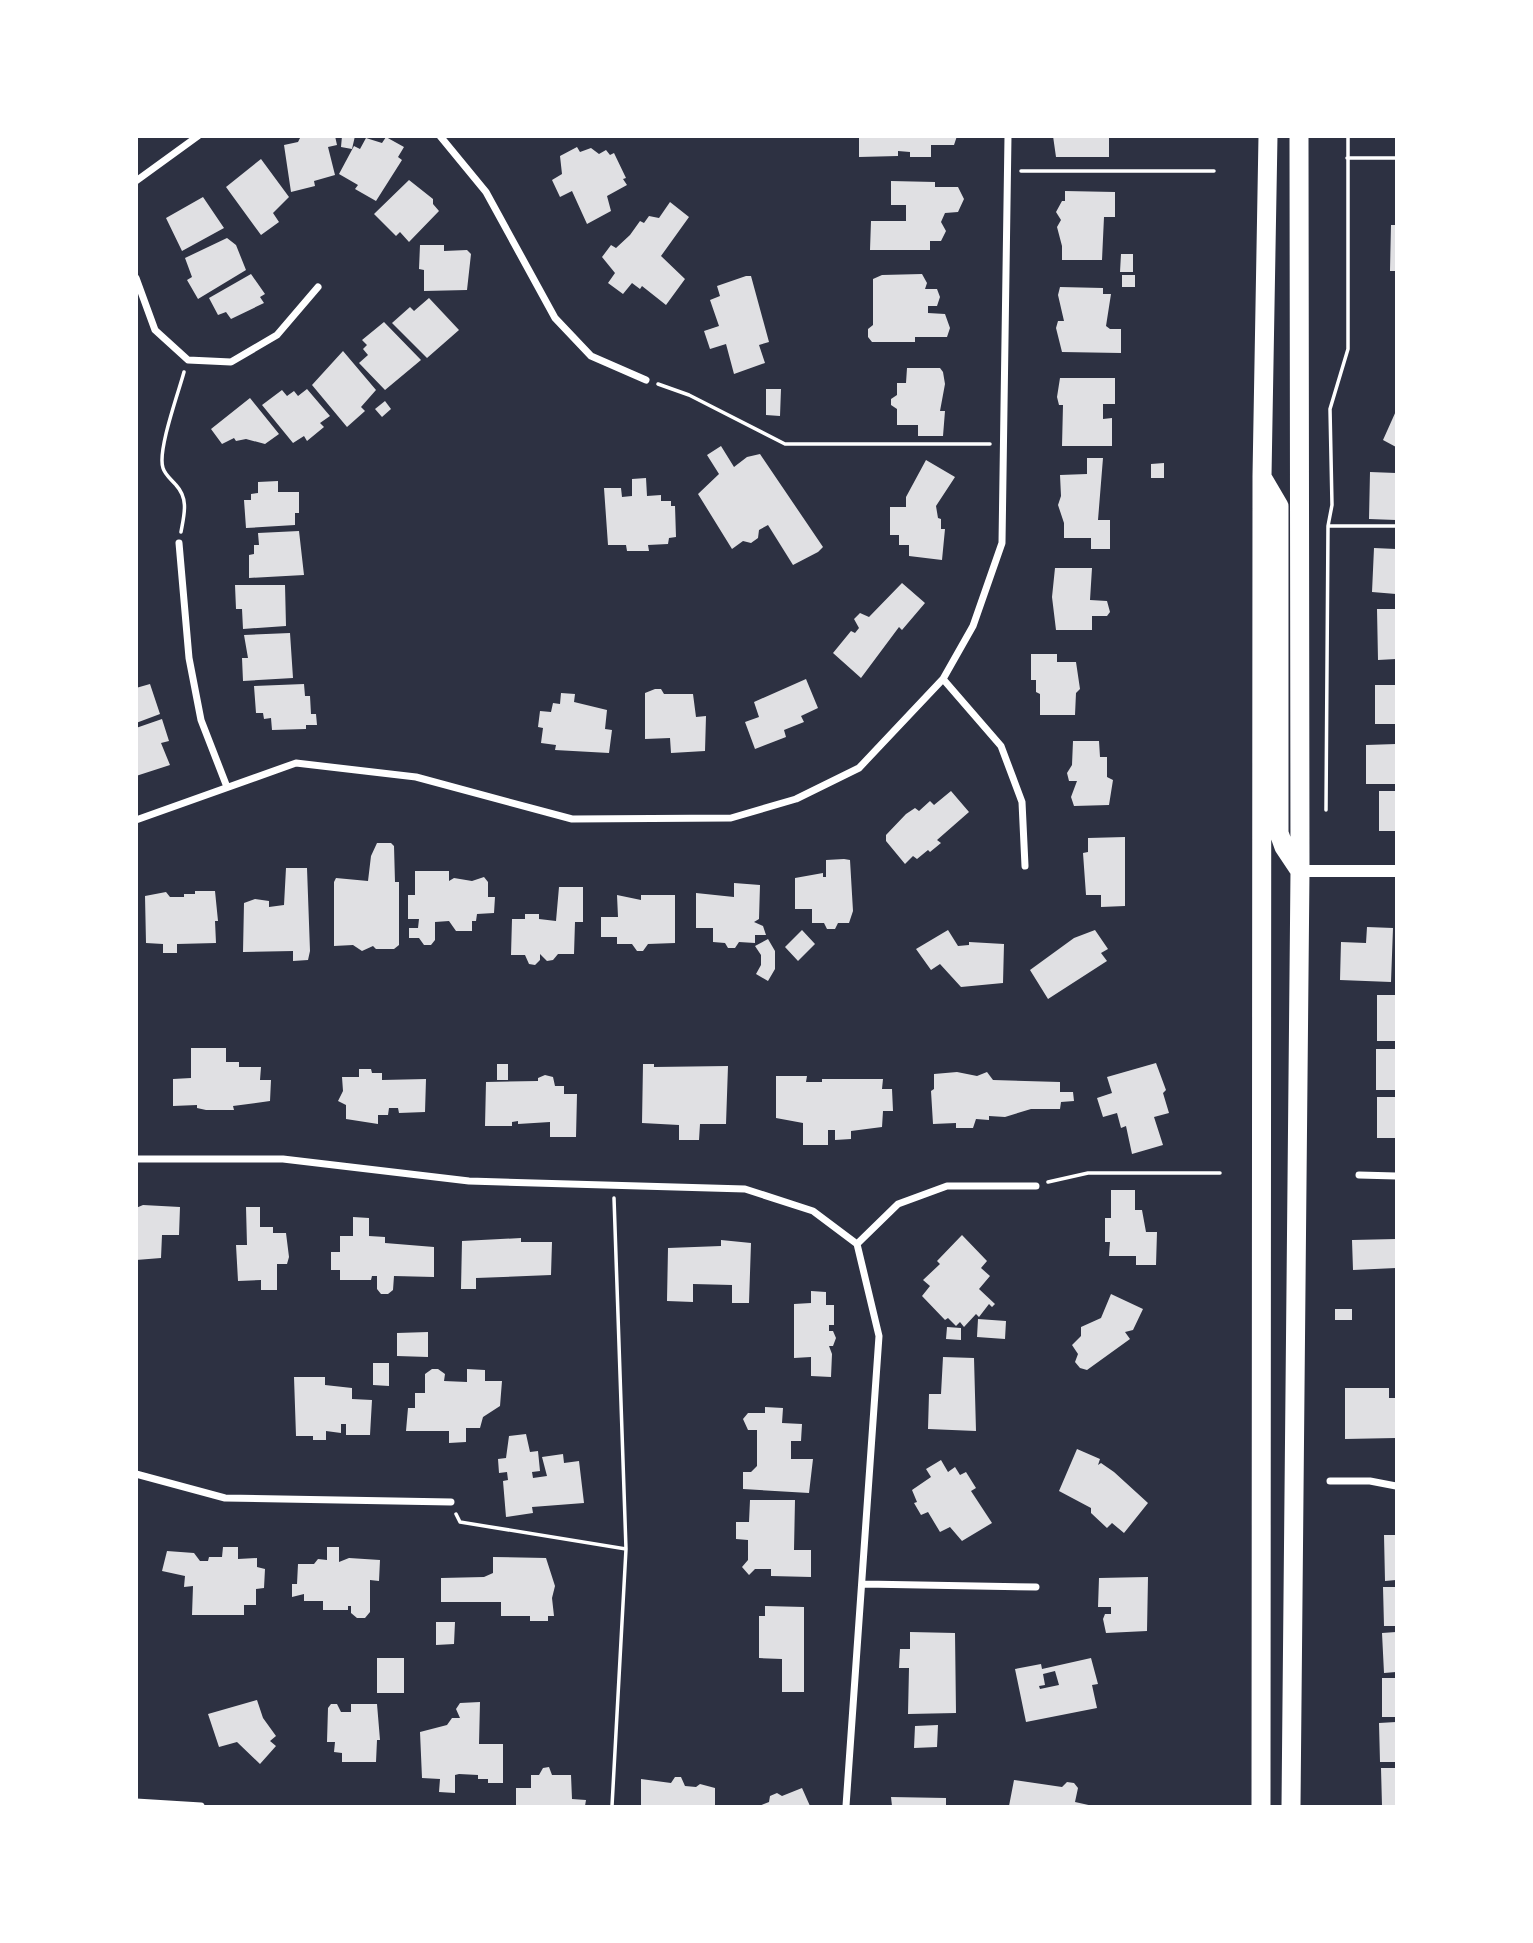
<svg xmlns="http://www.w3.org/2000/svg" width="1533" height="1943" font-family="'Roboto Condensed',sans-serif">
<rect width="100%" height="100%" fill="#2d3142"/>
<path fill="#e0e0e3" fill-rule="evenodd" d="M301,136H335L337,145L328,147L335,175L314,181L315,186L291,192L284,145L298,142Z
M342,136H355L352,149L341,147Z
M859,136H957L954,145H931V157H910V152L898,151V156L859,157Z
M1053,136H1109V157H1056Z
M386,137L404,147L398,157L402,160L376,201L355,189L358,185L339,174L354,146L360,149L366,138L382,143Z
M577,147L580,152L591,148L599,154L606,150L610,155L614,153L626,178L623,179L627,185L607,196L611,211L587,224L572,191L560,197L552,180L562,174L560,156Z
M261,159L289,197L273,213L279,222L261,235L226,187Z
M409,180L433,199V204L439,211L409,242L400,232L396,236L374,214Z
M891,181L935,182V187H958L964,199L958,212L945,213L941,222L946,231L941,241H930V250H870L871,221H906V205H891Z
M1065,191L1115,192V217H1104L1102,260H1062V246L1057,227L1061,220L1056,212L1062,201H1065Z
M203,197L224,228L182,251L166,218Z
M670,202L689,217L661,256L685,279L666,305L642,286L640,289L632,283L623,294L608,283L615,273L602,257L611,245L616,248L630,235L640,221L644,223L649,216L659,218Z
M1391,225H1396V271H1390Z
M227,238L236,245L246,270L198,299L187,280L192,277L185,258Z
M420,245H444V251L467,250L471,254L467,290L424,291V270L419,269Z
M1121,254H1133V272H1120Z
M251,274L265,294L260,297L264,303L231,319L226,312L218,315L209,298Z
M922,274L927,283L925,289H937L940,297L937,306H928V313L945,314L950,328L947,337H915V342H872L868,337V329L873,325V279L882,275Z
M1122,275H1135V287H1122Z
M746,276H751L769,342L759,345L765,363L734,374L726,344L710,349L704,331L719,326L710,300L720,296L717,286Z
M1060,287L1103,288V294H1111L1106,326L1110,329H1121V353L1062,352L1056,328L1058,321H1064L1058,295Z
M429,298L459,330L427,358L392,323L410,307L414,311Z
M384,322L421,360L385,390L359,363L368,355L363,349L367,345L362,340Z
M343,351L376,390L361,407L365,411L347,427L312,385Z
M907,368H940L943,372L945,384L940,411H945L943,436H918V425H897V409L891,405V399L897,395V383H906Z
M1060,378H1115V404H1103V419L1112,418V446H1062L1063,405H1059L1057,397Z
M307,389L330,416L320,423L324,427L307,441L304,436L293,443L262,405L282,390L287,396L294,391L298,396Z
M766,389H781L780,416L766,415Z
M250,398L279,434L265,444L246,439L236,441L234,438L222,444L211,429Z
M385,401L391,409L382,417L375,409Z
M1396,411V447L1383,440Z
M721,446L734,467L747,457L760,454L823,547L818,552L793,565L768,525L759,530L758,538L751,543L743,541L732,549L698,494L719,474L707,455Z
M1087,458H1103L1098,520H1110V549H1091V538H1064V523L1058,505L1061,496L1060,475L1087,474Z
M926,460L955,477L936,506L938,518L941,519V529H945L942,560L909,556V545H899V535H890V507H906V497Z
M1164,463V478H1151V464Z
M1370,472L1396,473V520L1369,519Z
M646,478L647,496L661,495V501H671V506H675L676,537L669,538L668,544L648,545L649,551H627L626,545H608L604,488H621L622,497L632,496V479Z
M278,481V492H299V513H295V525L246,528L244,500H251V494L258,493V482Z
M299,531L304,575L249,578V555L254,554V545H259L258,533Z
M1374,548L1396,549V594L1372,592Z
M1055,568H1092L1090,600L1107,601L1110,612L1107,616H1092V630H1056L1052,597Z
M902,583L925,603L902,630L899,627L861,678L833,653L851,631L855,633L859,628L854,619L860,613L869,617Z
M235,585H285L286,626L243,629L242,609H236Z
M1377,609H1396V659L1378,660Z
M290,633L293,678L243,681L242,658H248L244,635Z
M1031,654H1057V662H1076L1080,689L1076,693L1075,715H1040V694L1036,692V680H1031Z
M806,679L818,708L801,716L804,722L784,730L786,737L755,749L745,722L759,717L754,702Z
M150,684L160,714L136,723V688Z
M304,684L305,696H310L311,714H316L317,725H306V729L272,730L271,718L264,719L263,713H256L254,686Z
M1375,685H1396V724H1375Z
M655,689H661L664,694H693L696,717L706,716L705,751L671,753L670,738L645,739V693Z
M561,693L575,694L574,702L607,710L605,729L612,730L609,753L555,750L556,745L541,743L543,728L538,727L540,711L551,712L553,703L560,704Z
M162,719L169,741L161,743L170,765L136,776V728Z
M1073,741H1099L1100,757H1107V777L1113,780L1109,805L1074,806L1071,797L1077,781H1069L1067,773L1072,765Z
M1396,744V784H1366V745Z
M951,791L969,812L937,840L941,843L930,852L928,850L917,859L913,856L905,864L886,841V835L906,814L915,808L919,811L930,801L934,805Z
M1379,791H1396V831H1379Z
M1125,837V906L1101,907V895H1086L1083,853L1088,852V838Z
M377,843H391L394,846L395,882H399V945L394,949H376L373,946L362,951L353,945L334,946V882L336,878L368,881L371,856Z
M844,859L850,860L853,911L849,923H838L835,929H827L824,923H812V909H795V878L823,873V877H826V860Z
M286,868H307L310,951L308,960L293,961V951L243,952L244,903L255,899L269,901V907L284,905Z
M415,871H449V881L454,878L472,881L484,877L488,882V897H495L494,913L477,914L476,921H472V931H456L449,921L435,922V940L431,945H424L419,938H409V928H418L419,919H408V895H415Z
M734,883L760,885L759,919L754,922L763,926L766,935H755V943L739,942L735,948H728L725,943L713,942V928H696V893L734,897Z
M559,887H583V922H575L574,954H558L553,960L547,961L540,954V960L535,965L529,964L525,955H511L512,919H525V914H539V919L556,921Z
M195,891H215L218,921H215L216,943L177,944V953H163V944L146,943L145,896L166,892L170,897H184V894H195Z
M617,895L641,900V895H675V943L648,944L643,951H637L632,944H617V937H601V917H618Z
M1367,927L1393,928L1391,982L1340,980L1341,942L1366,943Z
M802,930L815,944L798,961L785,947Z
M948,930L958,946L969,945V942L1004,944L1003,983L961,987L940,964L931,970L916,949Z
M1095,930L1108,949L1101,953L1107,961L1048,999L1030,970L1074,938Z
M768,939L775,951V969L768,981L756,974L761,965V955L755,946Z
M1377,995H1396V1041H1377Z
M191,1048H226V1062H239V1067H261L260,1080H271L270,1101L233,1106L234,1110H206L197,1108V1105L173,1106V1079L191,1078Z
M1376,1049H1396V1090H1376Z
M1156,1063L1166,1090L1163,1093L1169,1113L1154,1117L1163,1145L1132,1154L1126,1126L1121,1128L1117,1113L1103,1117L1097,1098L1112,1093L1107,1077Z
M497,1064H508V1080H497Z
M643,1064H654V1067L728,1066L726,1124H700L699,1140H679V1125L642,1123Z
M359,1069H371L372,1073H382V1080L426,1079L425,1112L399,1113L398,1108H389L388,1115H378V1124L346,1119V1105L338,1101L343,1091L342,1077H359Z
M957,1072L977,1076L987,1072L993,1080L1060,1082V1092H1073L1074,1101L1061,1102L1060,1109H1031L1005,1117L989,1116V1120L976,1119L973,1128H956V1123L933,1124L931,1091L934,1089V1074Z
M545,1075L553,1077L555,1086H564V1094H577L576,1137H550V1122L518,1124V1121L512,1122V1126H485L486,1082L538,1081V1078Z
M776,1076H807L806,1082H822V1079H883L882,1089H892L893,1111H883L882,1127L851,1131V1139L835,1140V1130H828V1145H803V1123L776,1118Z
M1377,1097H1396V1138H1377Z
M1111,1190H1135V1210H1142L1146,1232H1157L1156,1265H1136V1256H1109L1110,1242H1105V1218H1111Z
M143,1205L180,1207L179,1235H162L161,1258L136,1260V1208Z
M246,1207H260V1227H273V1233H286L289,1257L287,1264H277V1290H261V1280L238,1281L236,1245H247Z
M353,1217L369,1218V1236L385,1237V1243L434,1247V1277L394,1276L393,1290L388,1294H381L377,1289V1276H372L371,1280H340V1270H331V1252H340V1236H353Z
M962,1235L987,1261L981,1268L990,1276L979,1289L995,1304L992,1307L989,1304L979,1317L976,1314L964,1327L960,1322L956,1326L948,1318L945,1320L922,1296L930,1286L923,1280L940,1264L937,1261Z
M521,1238V1242H552L551,1275L476,1278V1289H461L462,1241Z
M1396,1239V1268L1353,1270L1352,1240Z
M721,1240L751,1243L749,1303H732V1285L693,1284V1302L667,1301L668,1248L721,1246Z
M811,1291L826,1292V1305H834V1325H829V1331H833L836,1338L833,1346H829L832,1354L831,1377L811,1376V1357L794,1358V1304L811,1303Z
M1111,1294L1143,1309L1133,1330L1125,1332L1130,1339L1087,1370L1080,1368L1075,1362L1078,1354L1072,1345L1081,1336V1327L1101,1318Z
M1335,1309H1352V1320H1335Z
M978,1319L1006,1321L1005,1339L977,1337Z
M947,1327L961,1328V1340L946,1339Z
M428,1332V1357L397,1356V1333Z
M943,1357L974,1358L976,1431L928,1429L929,1394H941Z
M373,1363H389V1386L373,1385Z
M432,1369H438L445,1374L444,1381L467,1382V1369L485,1370V1381H502L500,1406L483,1417L480,1428H466V1442L449,1443V1431H406L408,1408H415V1393H425V1374Z
M294,1377H325V1385L352,1388V1399L372,1400L370,1435H346V1424H341V1433L326,1431V1440H313V1436H296Z
M1345,1388H1389V1398H1396V1438L1345,1439Z
M765,1407L783,1408L782,1423L802,1424L801,1441H791V1459H813L809,1493L743,1489V1472H751L757,1466V1430H748L743,1419L748,1413H765Z
M526,1434L530,1452L538,1451L540,1471L532,1472L533,1478L547,1476L542,1457L563,1454L564,1463L579,1461L584,1503L532,1507L533,1513L506,1517L503,1481L508,1480L507,1472L499,1473L498,1459L506,1458L509,1436Z
M1077,1449L1100,1459L1098,1465L1101,1463L1114,1472L1148,1503L1124,1533L1112,1523L1107,1528L1091,1513V1508L1059,1491Z
M941,1460L948,1472L955,1467L960,1475L966,1472L976,1488L971,1491L992,1523L962,1541L950,1527L940,1532L928,1512L921,1515L914,1503L917,1502L912,1490L931,1477L926,1469Z
M750,1500H795L794,1550H811V1577L771,1576V1569H755L749,1575L742,1567L748,1560V1540L736,1539V1522H749Z
M1384,1535H1396V1580L1385,1581Z
M223,1547H238V1559L257,1558V1567L265,1569L264,1588L256,1589V1605H244V1615H192L193,1586L184,1587L185,1576L162,1571L167,1551L194,1553L200,1561H208L209,1557H222Z
M327,1547H339V1562L349,1558L380,1560L379,1581L370,1580V1612L365,1618H357L351,1613V1606H348V1610H323V1601H304V1594L292,1597V1584H297L298,1564H314L318,1559L327,1560Z
M493,1557L546,1558L555,1586L552,1598L554,1616H548V1621H530V1616H501V1602H441V1578L484,1577L493,1573Z
M1148,1577L1147,1631L1106,1633L1103,1619L1105,1614H1111V1607H1098L1099,1578Z
M1383,1587H1396V1626H1384Z
M765,1606L804,1607V1692H782V1659L759,1658V1616H765Z
M436,1622H455L454,1644L436,1645Z
M910,1632L955,1633L956,1713L908,1714L909,1668H899L900,1649H910Z
M1396,1632V1672L1384,1673L1382,1633Z
M377,1658H404V1693H377Z
M1091,1658L1098,1684L1092,1685L1097,1708L1026,1722L1015,1669L1041,1664L1042,1669ZM1055,1671L1059,1685L1040,1689L1039,1686L1045,1685L1043,1674Z
M1382,1678H1396V1717H1382Z
M257,1700L263,1718L276,1736L270,1741L276,1746L260,1764L237,1742L219,1747L208,1714Z
M480,1702L479,1744H503V1783H488V1779H478V1775L459,1774L455,1775V1793L439,1792L440,1779L422,1778L420,1732L447,1725L452,1718H460L456,1709L460,1703Z
M331,1704H337L341,1712H351V1704H377L380,1740H377L376,1762H342V1753L334,1752L335,1742H327L328,1708Z
M1396,1722V1762H1380L1379,1723Z
M938,1725L937,1747L914,1748L915,1726Z
M549,1767L552,1775H571L572,1799L586,1800L585,1806H516V1788H531V1775H539L543,1768Z
M1381,1768H1396V1806H1382Z
M675,1777H681L685,1786L696,1787L700,1784L715,1788V1806H641V1779L671,1783Z
M1014,1780L1062,1787L1067,1782L1074,1783L1078,1788L1075,1802L1093,1806H1009Z
M802,1788L810,1806H759L769,1802L770,1796L777,1793L782,1796Z
M891,1797L946,1798V1806H892Z"/>
<g fill="none" stroke-linecap="round" stroke-linejoin="round">
<path stroke="#fff" stroke-width="3.5" d="M1347,158H1396
M1021,171H1214
M658,384L689,395L785,444H990
M1328,526L1332,505L1330,409L1348,349V136
M181,532C184,515 189,499 176,485C172,480 165,475 163,468C157,451 179,391 184,372
M1326,810L1328,526H1396
M1048,1182L1088,1173H1220
M456,1514L460,1522L626,1549
M612,1806L626,1549L614,1198"/>
<path stroke="#fff" stroke-width="7" d="M440,136L486,192L555,318L591,356L646,380
M136,181L198,136
M136,278L155,330L188,360L231,362L277,335L318,287
M179,543L189,658L201,720L227,787
M943,679L1001,746L1022,802L1025,866
M136,820L296,763L416,777L572,819L731,818L796,799L859,768L943,679L973,626L1002,543L1008,136
M136,1159H283L469,1181L745,1189L813,1211L857,1244L898,1204L947,1186H1036
M1359,1175L1396,1176
M136,1474L225,1498L451,1502
M1330,1481H1370L1396,1486
M864,1584L1036,1587
M136,1802L201,1806
M846,1806L879,1336L857,1244"/>
<path stroke="#fff" stroke-width="12" d="M1300,871H1396"/>
<path stroke="#fff" stroke-width="19" d="M1262,477L1279,506V833L1284,847L1300,871
M1261,1806L1262,476L1268,136
M1291,1806L1300,871L1299,136"/>
</g>
<rect width="1533" height="1943" fill="none" stroke="#ffffff" stroke-width="276"/>
</svg>
